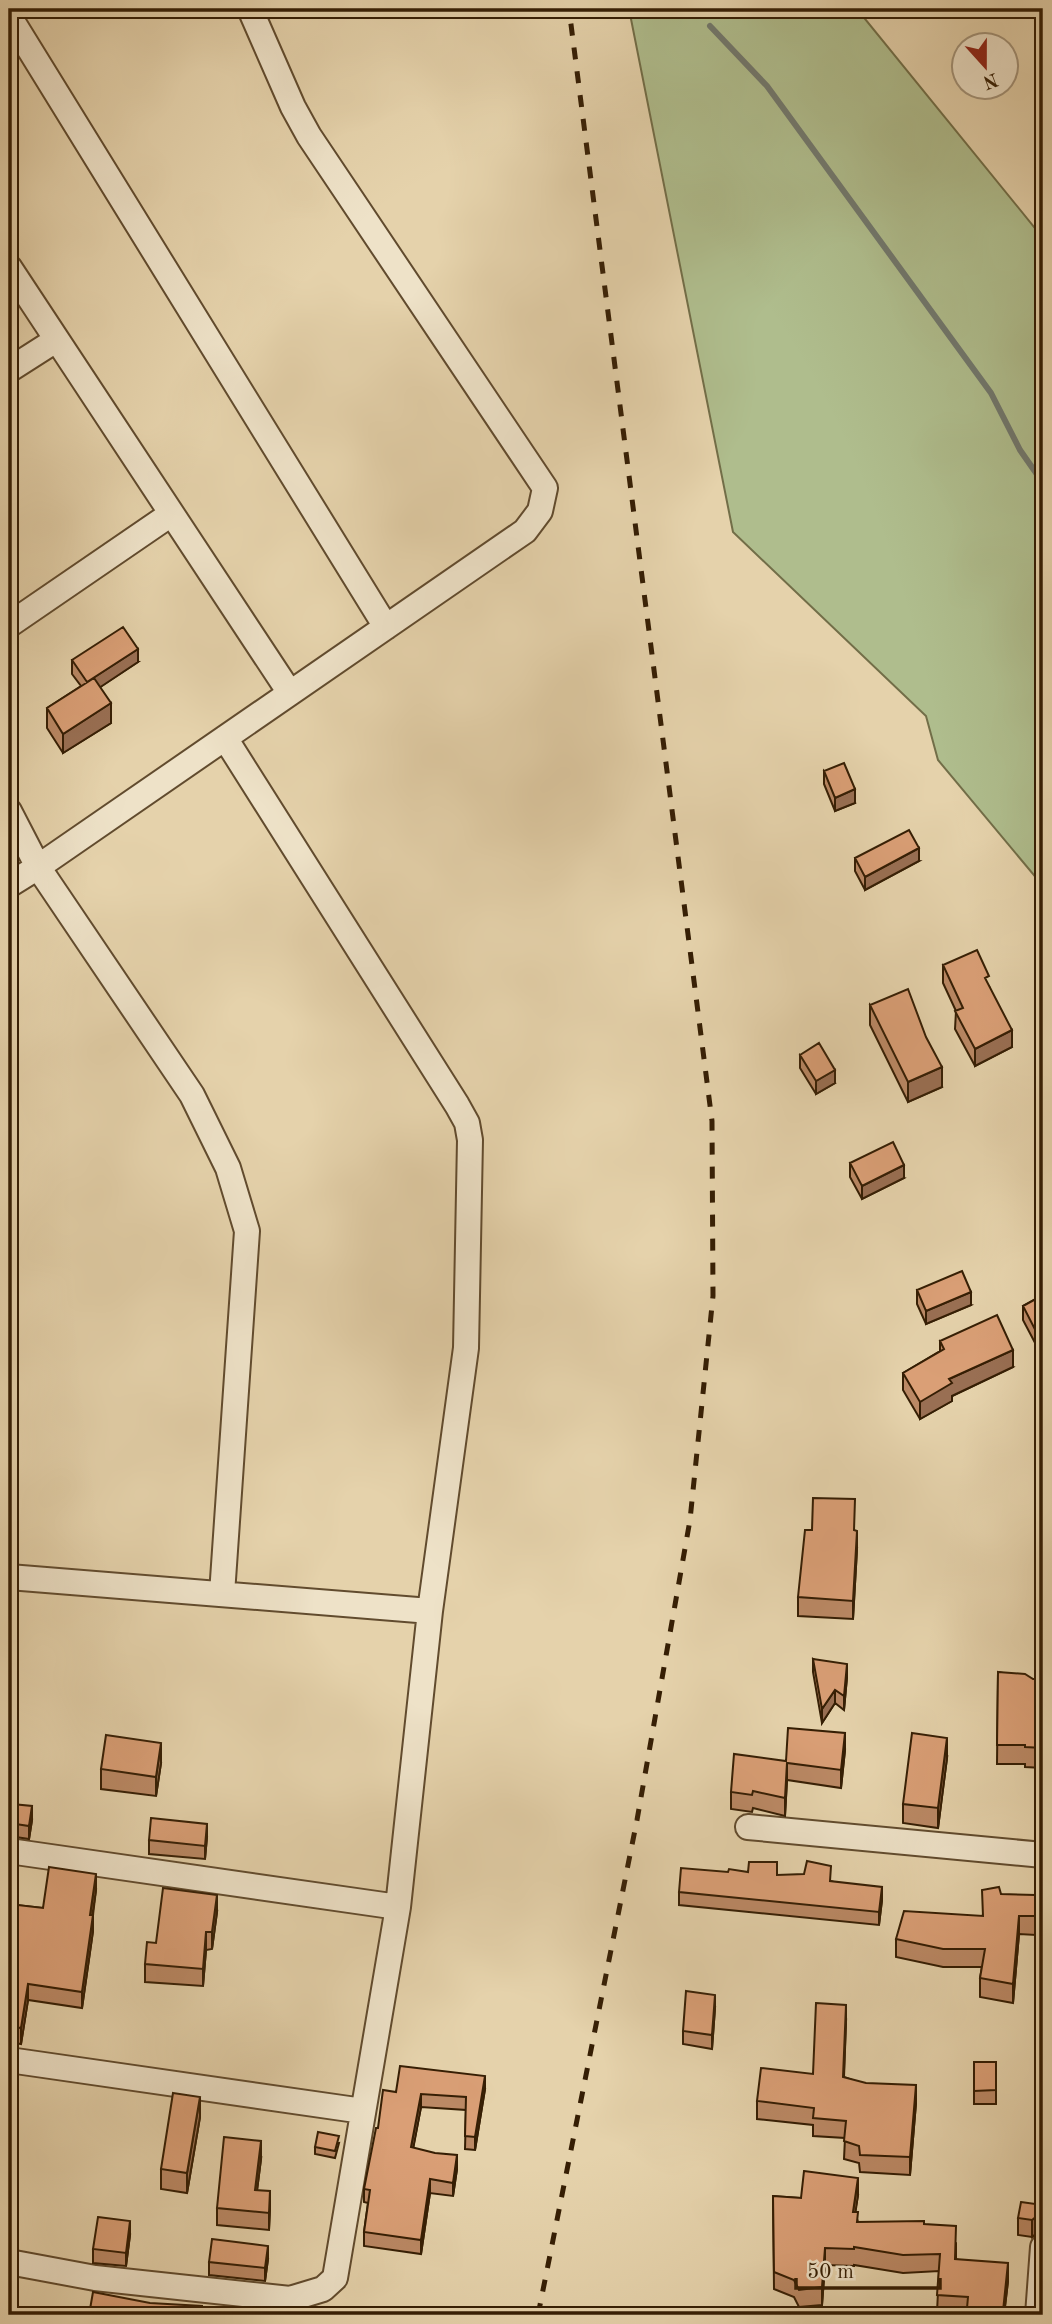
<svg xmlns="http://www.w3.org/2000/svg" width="1052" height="2324" font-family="'Old Standard TT',serif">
<rect width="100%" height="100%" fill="#e5d2ab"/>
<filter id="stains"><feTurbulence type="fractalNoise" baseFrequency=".00286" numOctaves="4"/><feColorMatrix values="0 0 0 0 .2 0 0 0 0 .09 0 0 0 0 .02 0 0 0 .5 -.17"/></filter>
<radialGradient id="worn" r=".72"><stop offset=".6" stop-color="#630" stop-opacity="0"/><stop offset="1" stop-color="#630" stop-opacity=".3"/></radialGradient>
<path fill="#afbd8d" stroke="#726e48" stroke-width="2" d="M629,9H857L1043,238V886L938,760L926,716L733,532Z"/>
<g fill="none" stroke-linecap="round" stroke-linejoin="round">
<path stroke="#72796e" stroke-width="6" d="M710,26L767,86L991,393L1020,450L1043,483"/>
<defs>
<path id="minor" d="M9,16L386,627
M9,267L290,693
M9,370L56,340
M9,625L171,514
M9,811L38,867L192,1095L228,1168L247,1231L222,1594
M9,885L38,867L525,531L540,511L545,488L309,136L293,107L250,9
M9,1577L430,1611
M748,1827L1043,1855
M9,1851L398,1907
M9,2060L363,2111
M9,2262L95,2278L290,2299L323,2289L335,2278L398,1907L430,1611L466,1348L470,1140L467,1123L457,1105L225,738
M1038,2315L1043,2247"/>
</defs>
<use href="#minor" stroke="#614b2e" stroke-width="28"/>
<use href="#minor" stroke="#eee2c8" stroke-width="24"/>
<path stroke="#351e04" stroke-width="5" stroke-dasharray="12 12" stroke-linecap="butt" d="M538,2315L637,1820L690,1520L713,1296L712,1121L569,9"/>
</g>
<path fill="#bb8965" stroke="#351e04" stroke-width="2" d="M72,660L138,662L100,687L111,723L63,753L47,728V708L81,686L72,674Z
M824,771L855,803L835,811L824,784Z
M855,858L919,861L865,890L855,871Z
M943,965L989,986L1012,1047L975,1066L955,1029L956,1011L943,983Z
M870,1005L942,1087L908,1102L870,1025Z
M800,1055L835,1083L816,1094L800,1068Z
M1043,1149V1181L1040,1174V1151Z
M850,1163L904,1178L862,1199L850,1177Z
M917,1290L971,1305L926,1324L917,1304Z
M1043,1295V1358L1023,1320V1306Z
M940,1341L1013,1367L952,1396V1401L920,1419L903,1390V1373L940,1351Z
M857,1549L853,1619L798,1616V1597Z
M813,1659L847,1677L844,1710L835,1703L822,1723L813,1672Z
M998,1672L1033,1679H1043V1768L1025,1767V1764H997Z
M845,1750L841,1788L787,1780L785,1816L753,1808L752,1812L731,1809V1792L786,1761Z
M947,1758L938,1828L903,1823V1804Z
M161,1763L156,1796L101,1789V1769Z
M32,1820L29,1839L9,1836V1823Z
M207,1837L205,1859L149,1854V1840Z
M777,1875L831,1881L882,1900L879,1925L679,1905V1892Z
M96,1890L93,1915V1931L82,2008L28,2000L21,2044L9,2042V1904L43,1908Z
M1001,1894L1036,1916V1935L1019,1934L1013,2003L980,1997V1978L982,1967H943L896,1957V1939L982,1916Z
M217,1912L212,1949L206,1950L203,1986L145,1982V1964Z
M715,2008L712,2049L683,2044V2031Z
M846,2022L844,2077L916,2103L910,2175L860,2172L859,2163L844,2159L845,2138L813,2136V2125L757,2119V2101L813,2074Z
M974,2062H996V2104H974Z
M485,2089L475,2150L465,2149L466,2110L421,2107L413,2148L457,2169L453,2196L430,2193L421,2254L364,2246V2232L368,2203L364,2202V2189L378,2128L396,2092Z
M200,2117L187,2193L161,2189V2169Z
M339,2143L335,2158L315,2154V2147Z
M261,2159L257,2190L270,2208L269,2230L217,2225V2208Z
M858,2195L855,2212L858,2222L924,2224L956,2243V2259L1008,2281L1004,2315H967V2314L937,2312L939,2271L903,2273L854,2265V2266L825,2265L822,2305L799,2307L794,2297L774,2289L773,2196L801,2198Z
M1043,2205V2233H1037L1032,2237L1018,2235V2218Z
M130,2235L126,2266L93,2263V2249Z
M268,2259L265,2281L209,2275V2262Z"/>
<path fill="#996f53" stroke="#351e04" stroke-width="2" d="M138,649V662L87,696V682Z
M111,703V723L63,753V734Z
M855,789V803L835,811V798Z
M919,848V861L865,890V877Z
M1012,1030V1047L975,1066V1049Z
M942,1067V1087L908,1102V1082Z
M835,1070V1083L816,1094V1081Z
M904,1165V1178L862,1199V1186Z
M971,1292V1305L926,1324V1311Z
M1013,1350V1367L952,1396V1401L920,1419V1402L949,1379Z
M857,1531V1549L853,1619V1601Z
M847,1664V1677L844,1710V1696Z
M835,1690V1703L822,1723V1709Z
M845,1733V1750L841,1788V1770Z
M947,1738V1758L938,1828V1808Z
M161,1743V1763L156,1796V1777Z
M787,1763V1780L785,1816V1798Z
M32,1806V1820L29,1839V1826Z
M207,1824V1837L205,1859V1846Z
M96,1874V1890L90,1931V1915Z
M882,1887V1900L879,1925V1912Z
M217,1895V1912L212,1949V1932Z
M93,1915V1931L82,2008V1992Z
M1019,1916V1934L1013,2003V1984Z
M206,1932V1950L203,1986V1969Z
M28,1984V2000L21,2044V2028Z
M715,1995V2008L712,2049V2035Z
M846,2005V2022L843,2095V2077Z
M485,2076V2089L475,2150V2137Z
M916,2085V2103L910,2175V2157Z
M421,2094V2107L411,2160V2147Z
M200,2097V2117L187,2193V2173Z
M261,2141V2159L255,2207V2190Z
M457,2155V2169L453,2196V2183Z
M858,2178V2195L853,2229V2212Z
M430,2179V2193L421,2254V2240Z
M270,2191V2208L269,2230V2213Z
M1037,2216V2233L1032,2237V2220Z
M130,2221V2235L126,2266V2253Z
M268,2246V2259L265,2281V2268Z
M825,2248V2265L822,2305V2287Z
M1008,2263V2281L1004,2315H1003Z"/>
<path fill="#da9f76" stroke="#351e04" stroke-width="2" d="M123,627L138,649L87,682L72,660Z
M94,678L111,703L63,734L47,708Z
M844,763L855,789L835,798L824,771Z
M909,830L919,848L865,877L855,858Z
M977,950L989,976L985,978L1012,1030L975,1049L955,1011L963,1008L943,965Z
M908,989L926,1037L942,1067L908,1082L870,1005Z
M819,1043L835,1070L816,1081L800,1055Z
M893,1142L904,1165L862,1186L850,1163Z
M962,1271L971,1292L926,1311L917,1290Z
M1043,1295V1345L1023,1306Z
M997,1315L1013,1350L949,1379L952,1383L920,1402L903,1373L944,1349L940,1341Z
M813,1498L855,1499L854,1530L857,1531L853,1601L798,1597L805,1530H812Z
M813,1659L847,1664L844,1696L835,1690L822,1709Z
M998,1672L1025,1674L1033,1679H1043V1748L1025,1747V1745H997Z
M788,1728L845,1733L841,1770L787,1763L785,1798L753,1791L752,1795L731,1792L734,1754L786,1761Z
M912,1733L947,1738L938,1808L903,1804Z
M106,1735L161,1743L156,1777L101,1769Z
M12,1804L32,1806L29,1826L9,1823Z
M151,1818L207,1824L205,1846L149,1840Z
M807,1861L831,1866L830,1881L882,1887L879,1912L679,1892L681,1868L728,1872L729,1869L748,1872L749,1862H777V1875L804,1874Z
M49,1867L96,1874L90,1915H93L82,1992L28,1984L21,2028L9,2026V1904L43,1908Z
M999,1887L1001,1894L1035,1895L1036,1916H1019L1013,1984L980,1978L985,1949H943L896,1939L904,1911L983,1916L982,1890Z
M163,1888L217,1895L212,1932H206L203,1969L145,1964L147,1942L156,1943Z
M686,1991L715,1995L712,2035L683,2031Z
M816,2003L846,2005L843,2077L866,2083L916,2085L910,2157L860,2155L859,2146L844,2141L846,2121L813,2118L814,2108L757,2101L761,2068L813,2074Z
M974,2062H996V2090L974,2091Z
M400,2066L485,2076L475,2137L465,2136L466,2097L421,2094L411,2147L435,2153L457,2155L453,2183L430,2179L421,2240L364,2232L370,2190L364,2189L376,2128H378L383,2090L396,2092Z
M173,2093L200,2097L187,2173L161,2169Z
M318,2132L339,2136L335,2151L315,2147Z
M224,2137L261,2141L255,2190L270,2191L269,2213L217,2208Z
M804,2171L858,2178L853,2212H858L857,2222L924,2221V2224L956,2226L955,2259L1008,2263L1003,2311L967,2308L968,2297L937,2295L940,2254L903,2255L854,2247V2249L825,2248L822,2287L799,2290L794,2280L774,2272L773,2196L801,2198Z
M1021,2202L1043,2205V2215L1037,2216L1032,2220L1018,2218Z
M98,2217L130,2221L126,2253L93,2249Z
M212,2239L268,2246L265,2268L209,2262Z
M93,2292L150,2303L202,2306V2315H89Z"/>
<rect width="1052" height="2324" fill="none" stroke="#e5d2ab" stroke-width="35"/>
<rect x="10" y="10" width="1031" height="2303" fill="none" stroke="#351e04" stroke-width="3.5"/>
<rect x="18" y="18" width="1017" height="2289" fill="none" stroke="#351e04" stroke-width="2"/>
<g transform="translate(985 66) rotate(159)"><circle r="33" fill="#eee2c8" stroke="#a4947a" stroke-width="2"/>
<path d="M0-5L12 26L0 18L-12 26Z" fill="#8f2418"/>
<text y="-10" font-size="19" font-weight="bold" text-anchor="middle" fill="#351e04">N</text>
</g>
<path d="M796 2278v10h144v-10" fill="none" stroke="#351e04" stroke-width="3.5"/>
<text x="807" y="2278" font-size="21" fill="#351e04" stroke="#eee2c8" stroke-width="5" paint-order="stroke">50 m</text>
<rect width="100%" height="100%" filter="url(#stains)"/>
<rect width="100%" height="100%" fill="url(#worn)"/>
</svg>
